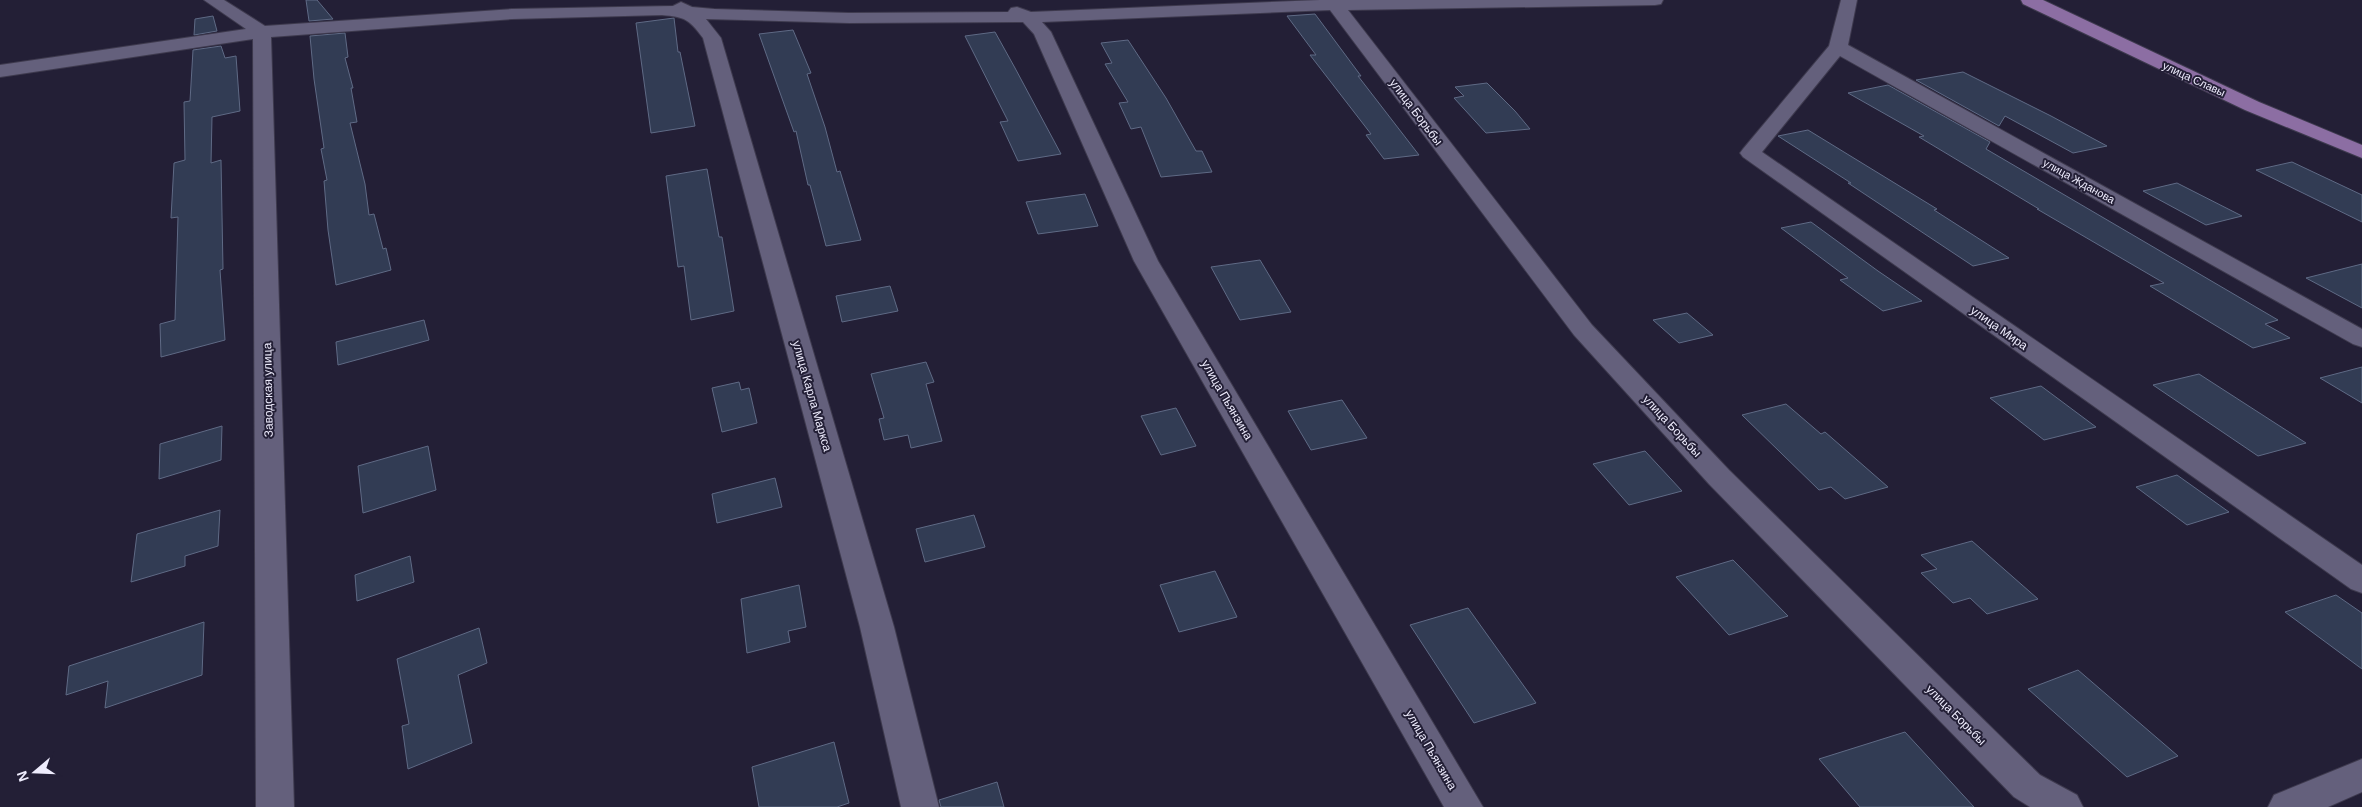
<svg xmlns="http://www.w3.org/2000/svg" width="2362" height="807" font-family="Arial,sans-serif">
<rect width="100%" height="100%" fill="#231f36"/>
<path fill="#323c54" stroke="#5f6a85" d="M306,0H317L333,19L309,21Z
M1315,14L1361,76H1358L1419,155L1384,159L1366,135L1371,134L1310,55H1316L1287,16Z
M213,16L217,31L194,35L195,19Z
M674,18L678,52H680L695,126L651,133L636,23Z
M793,30L811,73L807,74L825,127L837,172L840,171L861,240L826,246L810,185H808L796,131L794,132L759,34Z
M995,32L1015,68L1061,154L1018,161L1000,122L1008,121L965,36Z
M345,33L348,57L345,58L353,88H351L357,122L350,123L365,184L369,215L374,214L383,249L386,248L391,270L336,285L328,230L324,181L327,180L321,149L324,148L314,79L310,36Z
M1128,40L1166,98L1196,151H1202L1212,172L1161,177L1141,127L1131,129L1119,103L1128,102L1105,64L1112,63L1101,43Z
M221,46L225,58L236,56L240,111L212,117L211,163L221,160L223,269L220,270L225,340L161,357L160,324L175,320L178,217L171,218L174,163L185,160L184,102L190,101L193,50Z
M1963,72L2051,116L2107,146L2073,153L2005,116L1999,126L1916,80Z
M1487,83L1515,111L1530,129L1486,133L1454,98L1464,96L1455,87Z
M1888,85L1990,142L1986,149L2278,320L2265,324L2290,338L2253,348L2150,286L2164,283L2037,209H2039L1919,137L1924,136L1848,93Z
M1808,130L1937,209L1934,210L2009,258L1973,266L1848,183H1851L1778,136Z
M2292,162L2362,195V222L2256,170Z
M707,169L719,237H722L734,311L691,320L684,266L678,267L666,176Z
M2177,183L2242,216L2206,225L2143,191Z
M1085,194L1098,226L1038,234L1026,202Z
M1811,222L1878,271L1922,301L1883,311L1840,280L1848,278L1781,228Z
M1260,260L1291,312L1240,320L1211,267Z
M2362,264V308L2306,278Z
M890,286L898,311L842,322L836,296Z
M1687,313L1713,335L1679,343L1653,320Z
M424,320L429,340L338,365L336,342Z
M926,362L934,382L926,384L942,441L911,448L908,435L884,440L879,419L884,418L871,374Z
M2362,367V403L2320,378Z
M2199,374L2306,443L2258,456L2153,385Z
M739,382L741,390L749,388L757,423L722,432L712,388Z
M2041,386L2096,427L2044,440L1990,398Z
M1342,400L1367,438L1311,450L1288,411Z
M1786,404L1821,434L1825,432L1888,487L1845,499L1831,487L1819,490L1742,415Z
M1176,408L1196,446L1161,455L1141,416Z
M222,426L221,460L159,479L160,444Z
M428,446L436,490L363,513L358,466Z
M1645,451L1682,491L1629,505L1593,464Z
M2177,475L2229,512L2187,525L2136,487Z
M775,478L782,507L717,523L712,494Z
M220,510L218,546L185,556V566L131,582L137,534Z
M974,515L985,547L925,562L916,529Z
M1972,541L2038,599L1987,614L1970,598L1953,603L1921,573L1937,569L1921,555Z
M410,556L414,582L357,601L355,575Z
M1733,560L1788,616L1729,635L1676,577Z
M1215,571L1237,617L1179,632L1160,585Z
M799,585L806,627L788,631L790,642L747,653L741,599Z
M2336,595L2362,613V669L2285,612Z
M1468,608L1536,703L1474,723L1410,625Z
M204,622L202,675L105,708L108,681L66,695L69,666Z
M479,628L487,663L458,675L472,743L408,769L402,726L409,724L397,659Z
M2078,670L2178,756L2127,777L2028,689Z
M1905,732L1974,807H1860L1819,759Z
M834,742L849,803L837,807H759L752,767Z
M997,782L1004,807H941L939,800Z"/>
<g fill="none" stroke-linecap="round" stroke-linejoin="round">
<defs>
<path id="minor" d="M204,0H224L265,26L512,9L673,6L681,2L692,7L714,9L849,13L1008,12L1011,8L1017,7L1031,12L1320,0H1663L1661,4L1655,5L1348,10L1592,325L1729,470L2040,775L2077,795L2083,807H2030L2014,797L1709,484L1574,335L1330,10L1042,22L1051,32L1158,261L1483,807H1444L1134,261L1034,34L1023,22L849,23L706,19L721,38L894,627L939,807H901L860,627L703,38C689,19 685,17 662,15L512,19L271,37L294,807H256L253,39L0,77V65L246,29Z
M1841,0H1857L1848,45L2362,329V347L2353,344L1840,56L1762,152L2362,565V593L2351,589L1743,157L1740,153L1743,149L1829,46Z
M2362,759V792L2328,807H2268L2274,795Z"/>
<path id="major" d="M2021,0H2043L2259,102L2362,145V158L2245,110L2023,4Z"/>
</defs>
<use href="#minor" stroke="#3e3a4e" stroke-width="2"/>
<use href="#major" stroke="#3e3a4e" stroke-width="2"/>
<use href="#minor" fill="#64607c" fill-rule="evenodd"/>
<use href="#major" fill="#8c6ea3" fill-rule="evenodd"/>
</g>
<g text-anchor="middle" stroke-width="4" stroke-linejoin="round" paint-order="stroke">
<g font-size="11" fill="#eeecfd" stroke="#231f36">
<text transform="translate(2194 79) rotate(25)" y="4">улица Славы</text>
<text transform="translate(2079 181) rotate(29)" y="4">улица Жданова</text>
</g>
<g font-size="12" fill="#eeecfd" stroke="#231f36">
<text transform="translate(1416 112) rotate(53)" y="4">улица Борьбы</text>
<text transform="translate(1999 328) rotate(35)" y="4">улица Мира</text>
<text transform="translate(268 390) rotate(-91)" y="4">Заводская улица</text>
<text transform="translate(812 396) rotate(74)" y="4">улица Карла Маркса</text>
<text transform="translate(1227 400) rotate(60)" y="4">улица Пьянзина</text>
<text transform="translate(1672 426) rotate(47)" y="4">улица Борьбы</text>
<text transform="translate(1956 715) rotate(45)" y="4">улица Борьбы</text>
<text transform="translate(1431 750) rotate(60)" y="4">улица Пьянзина</text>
</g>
</g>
<g transform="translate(35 772) rotate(251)" stroke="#231f36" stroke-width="4" paint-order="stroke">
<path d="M0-4L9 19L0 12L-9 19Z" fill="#eeecfd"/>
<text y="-8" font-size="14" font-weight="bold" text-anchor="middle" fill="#eeecfd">N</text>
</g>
</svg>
